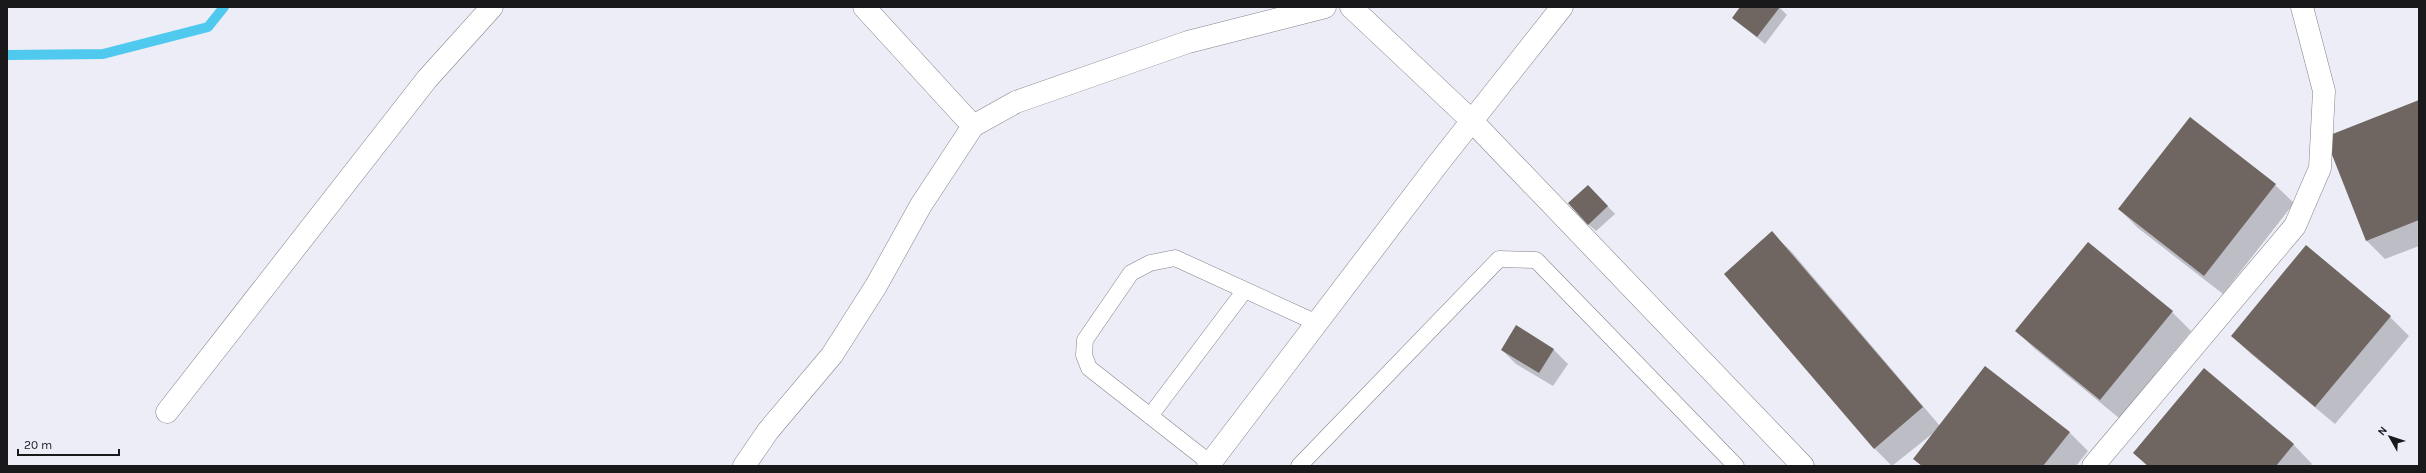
<svg xmlns="http://www.w3.org/2000/svg" width="2426" height="473" font-family="Karla,sans-serif">
<rect width="100%" height="100%" fill="#ededf7"/>
<path fill="#0003" d="M1742,7H1779L1787,15L1765,44L1733,18Z
M2419,101V246L2385,259L2366,240Z
M2275,185L2294,203L2223,294L2138,228L2119,209Z
M1596,194L1615,214L1596,231L1588,224Z
M1772,233L1791,251L1940,426L2069,432L2088,451L2076,466H1922L1914,459L1932,434L1892,466L1875,449L1725,274Z
M2088,243L2172,312L2191,331L2119,418L2035,349L2016,331Z
M2390,317L2409,336L2335,424L2251,354L2232,336Z
M1553,349L1568,364L1553,386L1516,364L1502,350Z
M2204,369L2294,445L2312,464L2310,466H2147L2134,452Z"/>
<g fill="none" stroke-linecap="round" stroke-linejoin="round">
<path stroke="#50c9ef" stroke-width="10" d="M7,55L103,54L208,27L224,7"/>
</g>
<path fill="#6f6661" d="M1740,7H1780L1757,37L1732,18Z
M2419,100V220L2366,241L2325,137Z
M2190,117L2276,184L2204,276L2118,209Z
M1588,185L1608,206L1588,225L1568,203Z
M1772,231L1923,407L1874,449L1724,274Z
M2088,242L2173,311L2100,400L2015,331Z
M2306,245L2391,316L2315,407L2231,336Z
M1516,325L1554,349L1539,373L1501,350Z
M1985,366L2070,432L2043,466H1922L1913,459Z
M2204,368L2294,444L2276,466H2148L2133,453Z"/>
<g fill="none" stroke-linecap="round" stroke-linejoin="round">
<defs>
<path id="lane" d="M1150,416L1245,290
M1210,463L1089,368L1084,355L1085,340L1131,273L1150,263L1175,258L1317,323
M1299,466L1499,259L1536,260L1736,466"/>
<path id="street" d="M864,7L973,126
M1351,7L1472,121
M167,412L427,79L492,7
M744,466L768,431L832,355L876,286L921,205L973,126L1016,102L1188,42L1325,7
M2093,466L2295,226L2320,168L2324,91L2302,7"/>
<path id="secondary" d="M1472,121L1803,466
M1208,466L1437,165L1562,7"/>
</defs>
<use href="#lane" stroke="#83838c" stroke-width="17"/>
<use href="#street" stroke="#83838c" stroke-width="23"/>
<use href="#secondary" stroke="#83838c" stroke-width="23"/>
<use href="#lane" stroke="#fff" stroke-width="16"/>
<use href="#street" stroke="#fff" stroke-width="22"/>
<use href="#secondary" stroke="#fff" stroke-width="22"/>
</g>
<rect width="2426" height="473" fill="none" stroke="#19191c" stroke-width="16"/>
<g transform="translate(2390 437) rotate(309)" stroke="#ededf7" stroke-width="3" paint-order="stroke">
<path d="M0-3L7 15L0 10L-7 15Z" fill="#19191c"/>
<text y="-6" font-size="11" font-weight="bold" text-anchor="middle" fill="#19191c">N</text>
</g>
<path d="M18 449v6h101v-6" fill="none" stroke="#19191c" stroke-width="2"/>
<text x="24" y="449" font-size="12" fill="#19191c" stroke="#ededf7" stroke-width="3" paint-order="stroke">20 m</text>
</svg>
